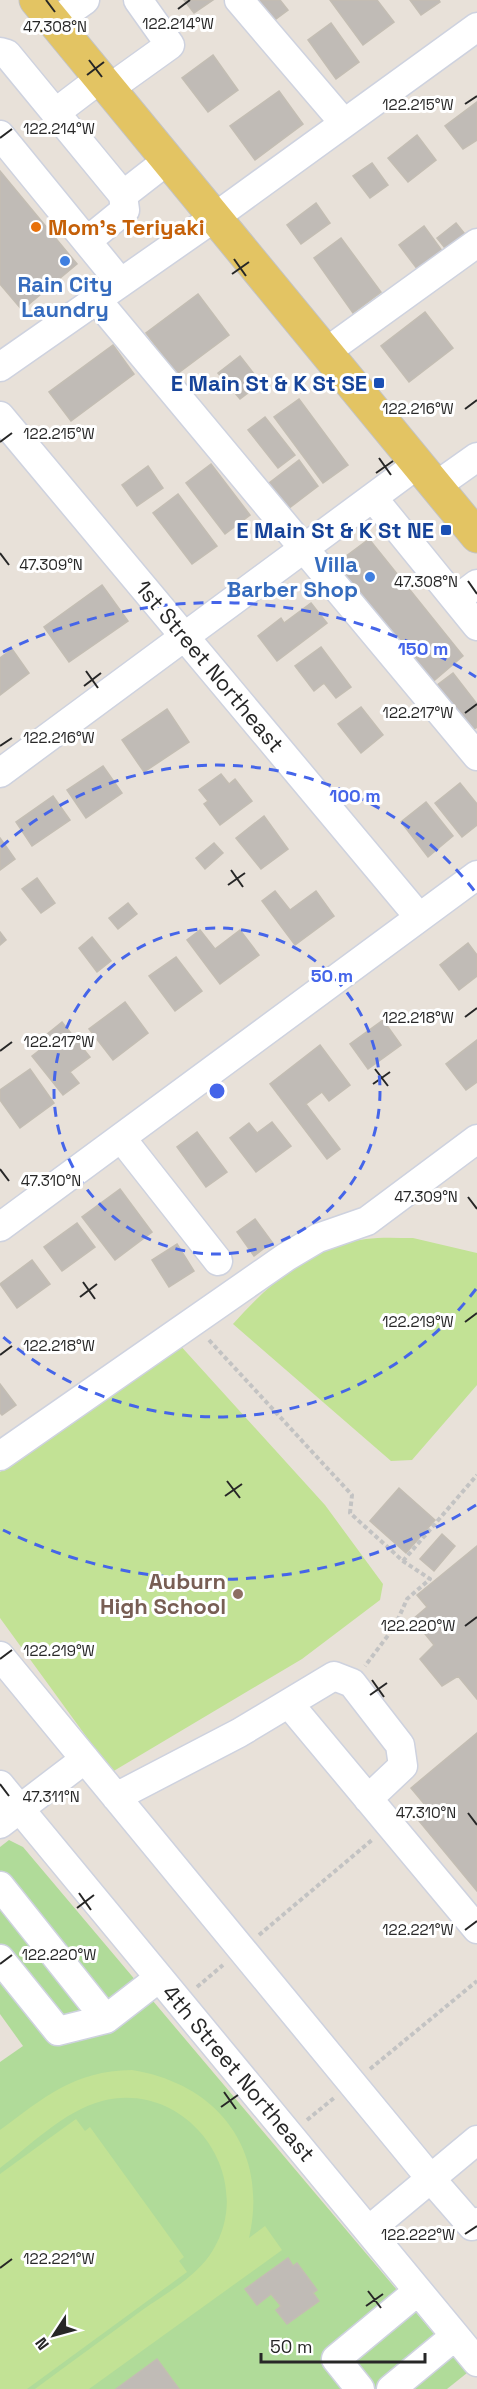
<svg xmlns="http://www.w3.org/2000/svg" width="477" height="2389" font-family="'Space Grotesk',sans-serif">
<rect width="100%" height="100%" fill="#e8e1d9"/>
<path fill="#b0db99" d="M9,1840L23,1847L467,2373L447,2389H0V2062L23,2046L0,2014V1847Z"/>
<path fill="#c2e295" d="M413,1238L477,1253V1385L412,1460L391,1461L233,1324C268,1285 311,1245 366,1239C381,1237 398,1238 413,1238Z
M178,1343L325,1505L383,1584L380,1600L302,1659L112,1772L0,1618V1472Z
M132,2070C219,2084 269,2151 249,2238L265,2226L282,2250L89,2389H35C70,2363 106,2337 141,2311C166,2293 197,2277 213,2250C258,2175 186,2079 102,2101C64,2111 31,2145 0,2168V2130C45,2097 73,2071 132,2070Z
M76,2119L85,2131L90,2127L184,2257L179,2261L187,2272L27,2389H0V2174Z"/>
<path fill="#c0bbb6" stroke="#c3bdb3" stroke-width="1.5" d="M184,0H213L194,13Z
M257,0H280L288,10L272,22Z
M330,0H377L394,22L363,45Z
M410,0H439L440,2L421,15Z
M331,23L359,62L336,79L308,40Z
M213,55L238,90L208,112L182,78Z
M279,91L303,124L255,160L230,126Z
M477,102V140L463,149L445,126Z
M417,135L436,160L408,182L388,158Z
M372,163L388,185L370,198L353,176Z
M0,171L77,264L22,310L0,284Z
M316,203L330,223L301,244L287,225Z
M456,223L472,243L453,258L437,238Z
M424,226L443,252L418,270L399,245Z
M341,238L381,292L353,313L314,258Z
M198,294L229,335L177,374L146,333Z
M425,312L453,348L409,382L381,346Z
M113,345L134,374L71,421L49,392Z
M240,356L261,383L240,399L218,373Z
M299,399L348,465L323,483L274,417Z
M265,417L295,455L278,468L248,430Z
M299,460L318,486L284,512L264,487Z
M211,464L250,515L225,534L186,483Z
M148,466L163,488L137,506L122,485Z
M178,494L217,546L192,564L153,513Z
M369,539L463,656L429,685L333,566Z
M102,585L128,621L69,662L44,627Z
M311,603L327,623L277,661L258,636L281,618L284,623Z
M321,647L351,687L336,698L324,683L314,691L295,666Z
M12,649L29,673L0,695V658Z
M453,673L477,704V727L467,734L432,689Z
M361,707L383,735L361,753L338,724Z
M167,709L189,742L144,772L122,740Z
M103,766L122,793L86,818L67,790Z
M221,774L229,784L235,779L252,801L220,825L204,804L208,801L199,790Z
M460,783L477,804V825L462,837L435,803Z
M53,796L70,820L32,846L16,822Z
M426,802L453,836L428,857L401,822Z
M264,816L288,849L261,869L236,838Z
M0,838L15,859L0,870Z
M214,843L223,853L205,869L196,858Z
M37,878L55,903L41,913L22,889Z
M275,891L290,910L316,891L334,916L295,945L262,901Z
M128,903L137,914L118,929L109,918Z
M200,930L215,949L240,930L259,955L220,984L187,940Z
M0,932L6,940L0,945Z
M92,937L111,961L97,972L79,948Z
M468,943L477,955V976L459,990L440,965Z
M176,957L202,991L175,1011L149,976Z
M125,1002L148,1033L113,1060L89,1029Z
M383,1020L401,1045L368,1069L350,1044Z
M62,1022L90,1057L70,1072L79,1083L63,1095L32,1056L46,1045L41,1039Z
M477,1040V1082L466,1090L446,1064Z
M320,1045L350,1085L329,1101L322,1092L306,1104L340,1149L327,1159L270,1084Z
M30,1069L54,1103L20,1128L0,1100V1090Z
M272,1122L291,1146L256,1172L230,1138L249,1123L257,1133Z
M197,1132L227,1172L206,1187L177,1147Z
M120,1189L152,1232L115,1260L82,1217Z
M255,1219L272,1242L254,1256L237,1232Z
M77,1223L95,1247L62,1271L44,1247Z
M177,1244L194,1271L169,1287L152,1260Z
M32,1260L50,1284L17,1308L0,1284Z
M0,1384L16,1405L2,1415L0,1413Z
M399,1488L435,1520L406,1553L370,1521Z
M442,1534L455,1546L434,1571L420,1559Z
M477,1546V1699L458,1676L442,1686L420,1659L434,1645L413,1619L427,1607L417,1595Z
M477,1733V1891L419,1821L431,1812L411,1788Z
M288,2258L293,2266L297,2263L317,2290L313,2293L319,2301L287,2324L276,2310L281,2306L271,2294L257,2305L245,2289Z
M157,2359L179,2389H116Z"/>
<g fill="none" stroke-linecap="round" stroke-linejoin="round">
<defs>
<path id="minor" d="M239,0L344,123
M54,22L85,0
M0,52L7,54L123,195L125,210L87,241
M110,88L170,45L138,0
M55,113L101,78
M0,135L120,282
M123,195L168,160
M96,299L477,756
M326,352L477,243
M0,367L215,217L477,27
M0,416L419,917
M436,486L477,457
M373,498L477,626
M456,600L477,584
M0,773L418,464
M122,1139L218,1261
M0,1227L477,875
M0,1456L286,1257L318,1238L367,1221L477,1139
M0,1656L431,2179L472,2226L477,2222
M290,1705L477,1929
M0,1785L477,2362
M116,1797L239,1733L334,1676L352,1683L400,1745L403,1766L368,1799
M0,1824L85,1759
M0,1886L106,2019
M0,1959L58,2031L106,2019L159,1978
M369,2230L477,2140
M360,2389L336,2359L418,2291
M391,2389L455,2336"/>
<path id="major" d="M36,0L477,536"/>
</defs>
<use href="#minor" stroke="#ced2df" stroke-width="31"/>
<use href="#major" stroke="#c3c3c3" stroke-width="35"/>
<path stroke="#c3c3c3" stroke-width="4" stroke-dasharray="4.5 3" stroke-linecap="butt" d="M209,1340L352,1495L350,1513L403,1561L430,1579L407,1599L395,1626L365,1666
M403,1561L477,1475
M259,1935L372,1840
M197,1987L223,1965
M370,2069L477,1981
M307,2120L334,2098"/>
<use href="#minor" stroke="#fff" stroke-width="28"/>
<use href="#major" stroke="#e3c463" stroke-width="33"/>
</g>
<path fill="none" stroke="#272727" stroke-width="2" d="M46,0L55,12M178,9L190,0M89,60L102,77M87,75L104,62M465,104L477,96M0,138L12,129M234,259L246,276M232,274L249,262M465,409L477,400M0,442L12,433M379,458L391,475M376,473L393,461M0,553L9,565M468,581L477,594M86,671L98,688M84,686L101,673M465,713L477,704M0,746L12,738M231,870L243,887M228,885L245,873M465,1017L477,1008M0,1051L12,1042M375,1069L388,1086M373,1084L390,1072M0,1169L9,1181M468,1197L477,1209M83,1282L95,1299M80,1297L97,1284M465,1322L477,1313M0,1355L12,1346M227,1481L240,1498M225,1496L242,1484M465,1626L477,1617M0,1659L12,1650M372,1680L384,1697M370,1695L387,1683M0,1784L9,1796M468,1813L477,1825M79,1893L91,1910M77,1908L94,1895M465,1930L477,1921M0,1964L12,1955M224,2092L236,2109M221,2107L238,2095M465,2234L477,2226M0,2268L12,2259M368,2291L381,2308M366,2306L383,2294"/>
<g fill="none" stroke="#4565e9" stroke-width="3" stroke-dasharray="10 8">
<circle cx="217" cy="1091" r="163"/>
<path d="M476 1289A326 326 0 0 1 1 1335M1 847A326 326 0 0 1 476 893"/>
<path d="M476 1505A488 488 0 0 1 3 1530M3 652A488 488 0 0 1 476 677"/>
</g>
<circle fill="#e8710a" stroke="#fff" stroke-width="2" cx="36" cy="227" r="6"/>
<g fill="#3f7fe0" stroke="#fff" stroke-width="2">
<circle cx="65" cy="261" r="6"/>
<circle cx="370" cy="577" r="6"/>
</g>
<g fill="#1a4fb4" stroke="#fff" stroke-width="2">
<rect x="373" y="377" width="12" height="12" rx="3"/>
<rect x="440" y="524" width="12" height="12" rx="3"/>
</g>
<circle fill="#8d6e63" stroke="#fff" stroke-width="2" cx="238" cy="1594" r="6"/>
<g text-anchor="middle" stroke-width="6" stroke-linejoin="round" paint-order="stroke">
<g font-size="22" font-weight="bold" fill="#c56008" stroke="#fff" text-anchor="start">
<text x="48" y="235">Mom's Teriyaki</text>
</g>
<g font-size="22" font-weight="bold" fill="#366cbe" stroke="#fff">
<text x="65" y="292">Rain City<tspan x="65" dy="25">Laundry</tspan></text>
<text x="358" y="572" text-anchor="end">Villa<tspan x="358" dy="25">Barber Shop</tspan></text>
</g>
<g font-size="22" font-weight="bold" fill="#164399" stroke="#fff" text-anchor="end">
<text x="367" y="391">E Main St &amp; K St SE</text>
<text x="434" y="538">E Main St &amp; K St NE</text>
</g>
<g font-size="22" fill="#272727" stroke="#fff">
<text transform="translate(210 666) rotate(50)" y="8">1st Street Northeast</text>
<text transform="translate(239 2073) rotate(50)" y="8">4th Street Northeast</text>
</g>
<g font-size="22" font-weight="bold" fill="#785e54" stroke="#fff" text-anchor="end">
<text x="226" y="1589">Auburn<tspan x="226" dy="25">High School</tspan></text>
</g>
</g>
<g font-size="15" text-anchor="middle" fill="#272727" stroke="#fff" stroke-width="6" stroke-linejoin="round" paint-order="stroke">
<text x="178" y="29">122.214°W</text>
<text x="55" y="32">47.308°N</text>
<text x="418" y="110">122.215°W</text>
<text x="59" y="134">122.214°W</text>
<text x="418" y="414">122.216°W</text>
<text x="59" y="439">122.215°W</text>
<text x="51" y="570">47.309°N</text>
<text x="426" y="587">47.308°N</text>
<text x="418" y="718">122.217°W</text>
<text x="59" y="743">122.216°W</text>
<text x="418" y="1023">122.218°W</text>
<text x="59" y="1047">122.217°W</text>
<text x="51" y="1186">47.310°N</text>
<text x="426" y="1202">47.309°N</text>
<text x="418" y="1327">122.219°W</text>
<text x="59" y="1351">122.218°W</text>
<text x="418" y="1631">122.220°W</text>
<text x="59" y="1656">122.219°W</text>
<text x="51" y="1802">47.311°N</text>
<text x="426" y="1818">47.310°N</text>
<text x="418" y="1935">122.221°W</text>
<text x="59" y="1960">122.220°W</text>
<text x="418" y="2240">122.222°W</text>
<text x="59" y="2264">122.221°W</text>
</g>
<circle cx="217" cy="1091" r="9" fill="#4565e9" stroke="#fff" stroke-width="3"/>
<g font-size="18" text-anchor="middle" font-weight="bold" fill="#4565e9" stroke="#fff" stroke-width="6" stroke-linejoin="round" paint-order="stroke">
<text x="423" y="655">150 m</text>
<text x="355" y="802">100 m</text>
<text x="332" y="982">50 m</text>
</g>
<g transform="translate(54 2335) rotate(234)" stroke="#ffffff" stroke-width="4.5" paint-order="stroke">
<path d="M0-4.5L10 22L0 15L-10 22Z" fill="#272727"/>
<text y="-9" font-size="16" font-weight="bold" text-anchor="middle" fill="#272727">N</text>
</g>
<path d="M261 2353v9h164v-9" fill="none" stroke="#272727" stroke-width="3"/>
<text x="270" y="2353" font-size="18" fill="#272727" stroke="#ffffff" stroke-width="4.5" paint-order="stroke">50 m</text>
</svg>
